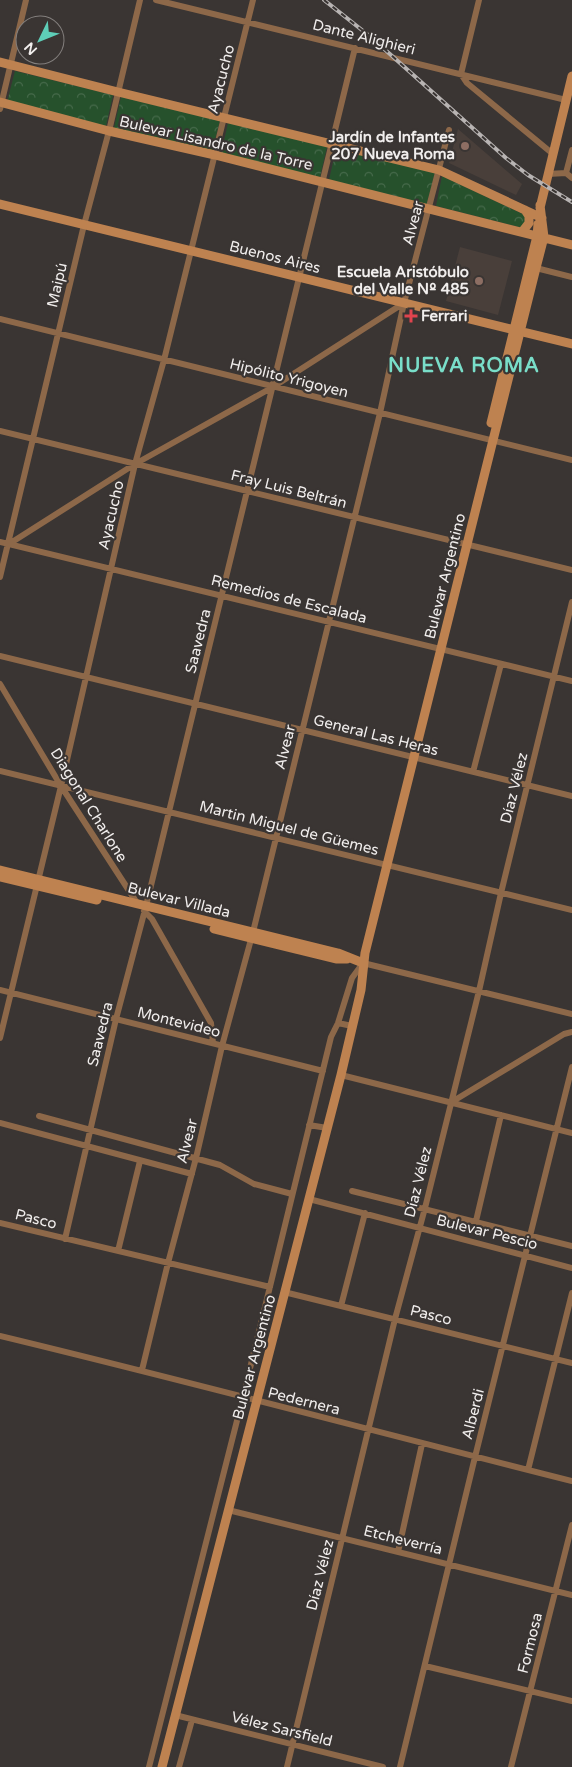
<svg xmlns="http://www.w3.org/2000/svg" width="572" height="1767" font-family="'Varela Round',sans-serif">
<defs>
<pattern id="forest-crowns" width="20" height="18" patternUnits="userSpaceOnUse" patternTransform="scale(1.25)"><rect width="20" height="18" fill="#26512c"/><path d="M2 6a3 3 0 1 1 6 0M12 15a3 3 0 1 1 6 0" fill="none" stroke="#466a4b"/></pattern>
</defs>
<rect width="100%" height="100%" fill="#3a3533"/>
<path fill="#493f3a" d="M458,129L522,184L516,195L449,163Z
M460,247L512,261L498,315L446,301Z"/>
<path fill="url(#forest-crowns)" d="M15,71L113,95L106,126L7,102Z
M121,97L220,121L212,151L114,128Z
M228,123L327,147L320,177L221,154Z
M336,149L435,173L427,204L329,180Z
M442,176L525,215L527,223L523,228L436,206Z"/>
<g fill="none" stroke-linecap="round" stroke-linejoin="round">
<path stroke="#8d6849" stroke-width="6" d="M156,0L566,100
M479,0L461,74L467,83L553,154
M0,109L26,0
M566,173L572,150
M548,174L566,173L572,178
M536,268L572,277
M0,319L572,460
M0,431L572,570
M0,542L572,681
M9,544L135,464L273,387L404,303
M0,577L84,225L109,131L140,0
M0,656L572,796
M0,684L61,786L137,903
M0,771L572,910
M473,772L501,664
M144,911L152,919L211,1023L213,1043
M0,990L323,1071
M338,1023L352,1026
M0,1038L61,786L135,464L164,360L253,0
M341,1075L572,1133
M450,1103L564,1034L572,1032
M39,1116L220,1165L254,1184L292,1194
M0,1123L192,1174
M309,1125L327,1128
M352,1191L572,1246
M309,1199L572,1268
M476,1221L501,1115
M0,1223L270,1287
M65,1239L116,1019L146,906L355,48
M118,1251L140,1161
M284,1292L572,1363
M341,1306L365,1213
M0,1336C191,1382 381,1433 572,1481
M142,1370L168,1263L196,1158L222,1046L253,932L380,413L404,303L449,130
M528,1470L572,1293
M228,1510L572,1595
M398,1552L422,1444
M425,1666L572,1701
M175,1715L383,1767
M149,1767L243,1397L331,1037L338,1023L352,978L363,963L572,1014
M179,1767L192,1720
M287,1767L395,1319L425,1208L479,991L501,893L572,602
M400,1767L475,1457L572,1067
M511,1767L572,1525"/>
<path stroke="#be8250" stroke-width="9" d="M0,62L118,92L439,170L542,218
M0,102L109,131L215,155L572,245
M0,204L572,344
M540,208L572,76
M522,232L529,223V216L525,210
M491,423L537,236L538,224
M0,870L338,953L363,963
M0,877L97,900
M214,929L336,959H347
M162,1767L341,1075L361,990L365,953L536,268L544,237L540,205"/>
<defs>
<path id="rail" d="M324,0L372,38L506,158L528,175L572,202"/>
</defs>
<use href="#rail" stroke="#b8b4b3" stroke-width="4"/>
<use href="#rail" stroke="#3a3533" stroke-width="2" stroke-dasharray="5.5" stroke-linecap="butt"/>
</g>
<g fill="#8d6e63" stroke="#3a3533" stroke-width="2">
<circle cx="465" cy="146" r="5"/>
<circle cx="479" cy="281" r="5"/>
</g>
<path fill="#e0444e" stroke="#3a3533" stroke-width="2" d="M408.5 308.5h5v5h5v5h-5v5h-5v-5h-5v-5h5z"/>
<g text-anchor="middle" stroke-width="4.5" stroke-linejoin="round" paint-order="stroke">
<g font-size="15" fill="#f1eeed" stroke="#3a3533">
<text transform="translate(364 37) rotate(14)" y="5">Dante Alighieri</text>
<text transform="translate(221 79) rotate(-76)" y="5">Ayacucho</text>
<text transform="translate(216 143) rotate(13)" y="5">Bulevar Lisandro de la Torre</text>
<text transform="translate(413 223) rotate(-75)" y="5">Alvear</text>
<text transform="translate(275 257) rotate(14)" y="5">Buenos Aires</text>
<text transform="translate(57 285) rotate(-77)" y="5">Maipú</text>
<text transform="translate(289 378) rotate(14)" y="5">Hipólito Yrigoyen</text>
<text transform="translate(289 489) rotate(14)" y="5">Fray Luis Beltrán</text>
<text transform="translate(111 515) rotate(-77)" y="5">Ayacucho</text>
<text transform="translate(445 576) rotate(-76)" y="5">Bulevar Argentino</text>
<text transform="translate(289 599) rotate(14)" y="5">Remedios de Escalada</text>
<text transform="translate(198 641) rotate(-76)" y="5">Saavedra</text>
<text transform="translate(376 735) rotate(14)" y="5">General Las Heras</text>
<text transform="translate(285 747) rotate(-76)" y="5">Alvear</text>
<text transform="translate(514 788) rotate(-76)" y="5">Díaz Vélez</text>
<text transform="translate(89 805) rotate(58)" y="5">Diagonal Charlone</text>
<text transform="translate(289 828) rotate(14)" y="5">Martin Miguel de Güemes</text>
<text transform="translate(179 900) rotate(14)" y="5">Bulevar Villada</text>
<text transform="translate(179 1022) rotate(14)" y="5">Montevideo</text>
<text transform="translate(100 1034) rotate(-76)" y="5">Saavedra</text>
<text transform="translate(187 1141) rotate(-76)" y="5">Alvear</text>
<text transform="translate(418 1182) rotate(-76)" y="5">Díaz Vélez</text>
<text transform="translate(36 1219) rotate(14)" y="5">Pasco</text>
<text transform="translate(487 1232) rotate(14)" y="5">Bulevar Pescio</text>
<text transform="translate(431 1315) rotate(14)" y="5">Pasco</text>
<text transform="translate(254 1357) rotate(-75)" y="5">Bulevar Argentino</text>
<text transform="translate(304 1401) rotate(14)" y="5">Pedernera</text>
<text transform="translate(473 1414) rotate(-76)" y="5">Alberdi</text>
<text transform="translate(403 1540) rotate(14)" y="5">Etcheverría</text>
<text transform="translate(320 1575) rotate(-76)" y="5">Díaz Vélez</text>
<text transform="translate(530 1643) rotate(-76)" y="5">Formosa</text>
<text transform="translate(282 1729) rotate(14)" y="5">Vélez Sarsfield</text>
</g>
<g font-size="15" font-weight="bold" fill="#f1eeed" stroke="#3a3533" text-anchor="end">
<text x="455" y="142">Jardín de Infantes<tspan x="455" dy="17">207 Nueva Roma</tspan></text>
<text x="469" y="277">Escuela Aristóbulo<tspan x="469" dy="17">del Valle Nº 485</tspan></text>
<text x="421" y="321" text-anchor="start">Ferrari</text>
</g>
<g font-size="20" font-weight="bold" letter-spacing="1" fill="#79dec9" stroke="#3a3533">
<text x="464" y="372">NUEVA ROMA</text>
</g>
</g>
<g transform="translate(40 40) rotate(227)"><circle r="24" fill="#3a3533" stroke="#837f7d"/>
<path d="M0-4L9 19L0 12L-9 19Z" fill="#5eceb8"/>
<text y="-8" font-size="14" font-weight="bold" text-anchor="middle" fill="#f1eeed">N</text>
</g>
</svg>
